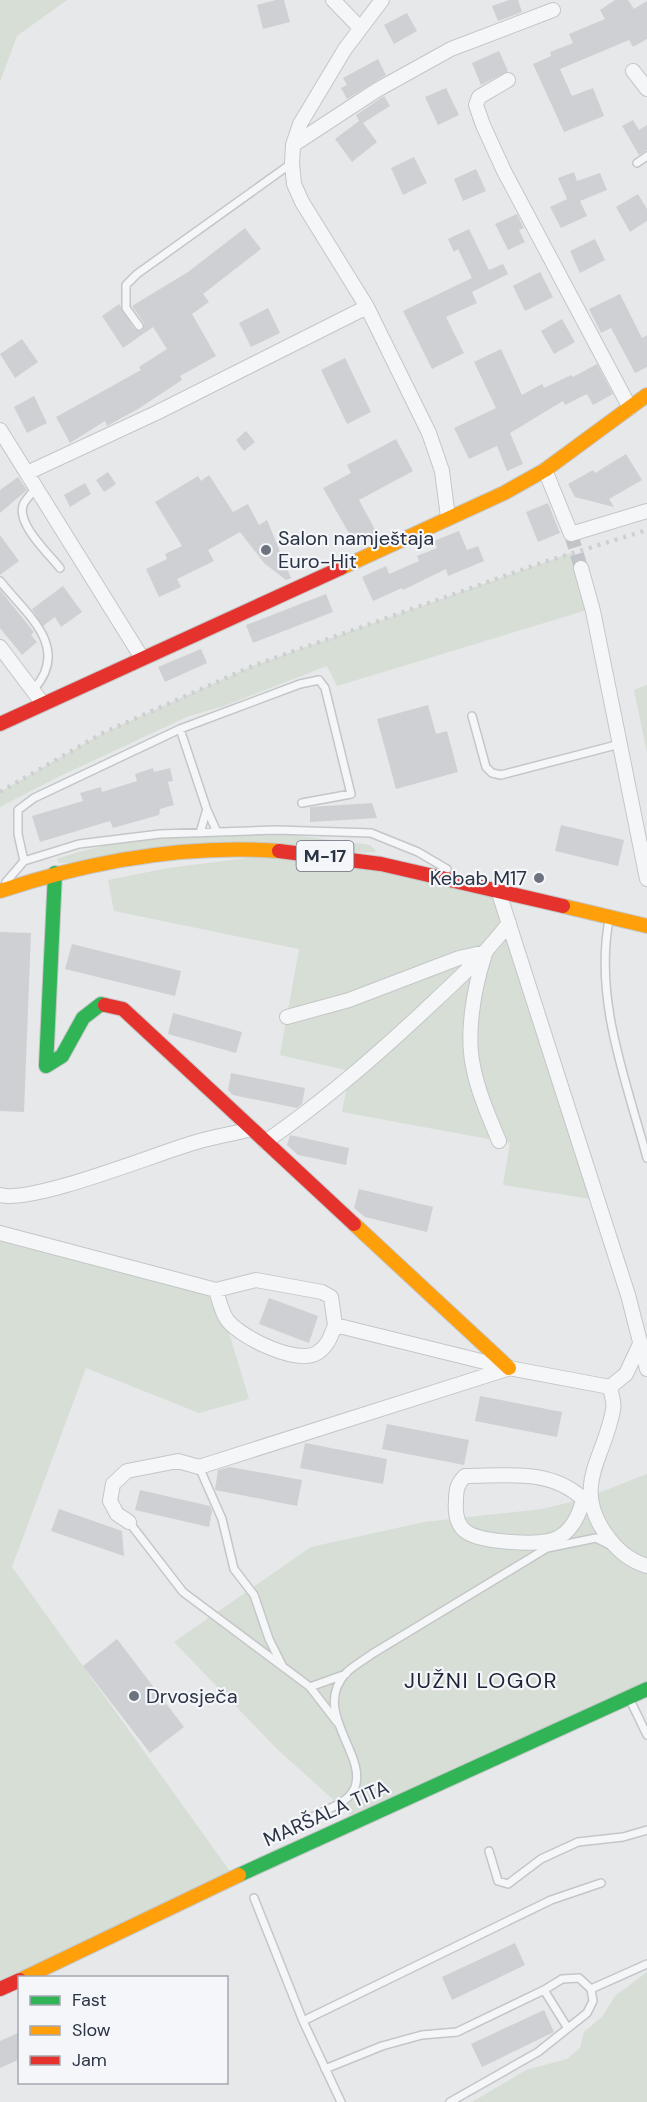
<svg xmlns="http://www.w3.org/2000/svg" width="647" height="2102" font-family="'DM Sans',sans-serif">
<rect width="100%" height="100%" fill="#e6e8ea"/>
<path fill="#d6ded6" d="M0,0H67L17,36L0,82Z
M571,553L587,610L337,686L327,666L224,706L189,716L58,777L0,807V792L103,733L255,665Z
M647,685V753L634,690Z
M278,833L370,845L377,852L59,863L57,859C126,834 205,836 278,833Z
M297,852L498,890L597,1200L503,1185L510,1143L342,1112L350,1071L280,1055L299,949L114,911L108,880L168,868Z
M0,1231L216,1290L249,1399L199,1413L86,1368L12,1567L234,1877L0,1989Z
M647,1474V1689L357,1821L277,1749L174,1642L311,1547L424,1522L542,1509L583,1499Z
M647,1972V2102H472L526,2070L567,2059L580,2048L584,2032L602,2017L615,1996Z"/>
<path fill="#ced0d3" d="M276,0H284L290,22L263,29L257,5Z
M509,0H518L522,12L498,21L492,6Z
M615,0H628L634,9L647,1V39L633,47L629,40L560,69L572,96L593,88L604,116L564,132L533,64L551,56L550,52L573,43L569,34L605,19L600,10Z
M407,13L417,31L394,44L384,25Z
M499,51L508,71L481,85L472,63Z
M378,59L386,75L347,99L341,88L347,85L343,78Z
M446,88L459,115L438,125L425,97Z
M384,96L390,106L363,123L377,142L352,162L335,139L359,121L356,115Z
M633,120L639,130L647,125V150L639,155L622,126Z
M414,157L427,183L403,195L391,168Z
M476,169L486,191L463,201L454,179Z
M574,172L577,181L600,173L607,190L580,201L587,216L561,228L550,207L567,199L558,178Z
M638,194L647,209V221L630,232L616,207Z
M517,214L524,228L519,230L525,242L508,250L495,224Z
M245,228L261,249L203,294L209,302L192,314L216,356L180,376L182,380L138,409L107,426L105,421L70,443L56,417L141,370L139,367L167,349L153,327L123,348L102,316L119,304L134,329L142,331L144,323L132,306L188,272Z
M469,229L489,270L503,264L508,274L472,292L477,303L446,317L464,353L432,369L403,311L472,278L458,249L454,252L448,239Z
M595,239L605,260L580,273L570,251Z
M540,272L553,297L525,311L513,286Z
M620,294L642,338L647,335V367L635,373L611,328L601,333L589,309Z
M268,308L280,333L251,347L239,323Z
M562,319L575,342L554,354L541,331Z
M22,339L38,362L15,378L0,354Z
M501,349L522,395L542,384L544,388L571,375L573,377L597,364L613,394L593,405L587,394L565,405L563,401L510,433L523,464L507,471L497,446L469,459L454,428L496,408L474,362Z
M345,358L371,412L347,424L321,370Z
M34,396L47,423L27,433L14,407Z
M246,431L255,442L244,451L236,440Z
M396,439L413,471L359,500L379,537L357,547L323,488L351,473L347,465Z
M626,454L642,480L609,499L614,507L575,497L568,484L593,470L595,473Z
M108,472L116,484L104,492L96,480Z
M209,475L233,512L248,504L259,525L267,520L291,578L286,580L264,563L240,532L208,550L214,561L177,579L181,587L159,597L146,569L167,559L165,554L182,546L155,502L198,476L201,481Z
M18,477L27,490L0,513V490Z
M85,483L91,494L70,507L64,495Z
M548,503L560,533L538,542L526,512Z
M459,531L467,550L478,546L484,561L448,576L446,569L403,590L402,588L373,601L362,577L386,566L389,574L419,561L417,556L437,548L434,541Z
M0,535L19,561L0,575Z
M63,586L82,612L61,627L55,617L43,626L32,609Z
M0,590L34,632L31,635L37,642L22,655L0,628Z
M326,594L333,612L253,643L246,625Z
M201,649L207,663L165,682L158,667Z
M428,705L436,734L447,731L458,772L396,789L377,719Z
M153,768L154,772L170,768L173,781L168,782L174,805L160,809L159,815L113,828L110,821L40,842L32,816L83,801L80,793L101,787L102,792L137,781L135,774Z
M372,803L377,818L310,822V807Z
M561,825L624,840L618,866L555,851Z
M0,932L31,933L24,1112L0,1111Z
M72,944L181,971L175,996L65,969Z
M173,1013L242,1032L236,1053L168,1034Z
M231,1073L305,1088L302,1104L297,1108L233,1095L228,1090Z
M290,1135L349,1148L346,1165L298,1155L287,1145Z
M359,1189L433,1207L427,1232L365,1217L354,1208Z
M269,1298L318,1316L309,1343L259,1324Z
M480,1396L562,1412L557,1437L475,1421Z
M387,1424L469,1440L464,1465L382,1449Z
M305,1443L387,1459L383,1484L300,1468Z
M230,1467L302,1480L297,1506L215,1490L218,1470Z
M140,1490L210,1506L212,1511L209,1527L135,1510Z
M59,1509L122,1531L124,1556L51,1531Z
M117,1639L184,1727L150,1753L83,1666Z
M515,1943L525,1965L452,2000L442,1977Z
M544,2010L554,2032L482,2067L471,2044Z
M20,2032V2059L0,2068V2041Z"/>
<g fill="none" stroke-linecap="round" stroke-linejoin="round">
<path stroke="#c1c4c9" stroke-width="14" stroke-dasharray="14 7" stroke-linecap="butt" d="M571,534L581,568"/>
<defs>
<path id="lane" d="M637,163L647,156
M139,326L126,308V285L137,274L292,163
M36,488C32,493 27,498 24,503C14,522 49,554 60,568
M0,581C27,615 71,647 34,689
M472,716L486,767L492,773L501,775L620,744
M180,729L300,684L319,680L325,688L351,794L302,803
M200,833L206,812
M24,861L18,834V810L34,798L180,729L207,810L217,832
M6,882L24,861L79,844L160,834L276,830L371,833L418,852L447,869
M609,920C594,1000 626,1080 647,1158
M199,1467L222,1519L234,1569L254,1595L269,1639L283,1667
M129,1522L183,1592L310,1687L337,1722
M310,1687L346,1674
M630,1700L647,1735
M314,1816C327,1809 349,1803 355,1787C367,1754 311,1711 346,1673C353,1666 364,1660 372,1654L547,1548L596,1538L610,1545
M489,1851L498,1881L508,1884L541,1859L578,1842L623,1837L647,1830
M254,1898L303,2021L341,2102
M544,1990L562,1979L579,1978L591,1989
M303,2021L551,1900L601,1883
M325,2069L382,2046L422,2035L457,2032L544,1990L567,2027
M450,2102L538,2052L587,2013L593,2001L591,1989L647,1964"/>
<path id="street" d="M333,0L360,28
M382,0L345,49L300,124L293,145L292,163L294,184L302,202L367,307L429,433L442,471L448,517
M633,71L647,89
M508,80L479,97L476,105L483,125L504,171L630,408
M293,145L377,90L451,49L553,10
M0,430L142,658
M545,470L571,534L647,511
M27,473L156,413L367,307
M581,568L593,611L647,879
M0,647L43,704
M498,890L628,1295L647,1369
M484,957C474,989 466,1033 473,1066C478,1092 489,1117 499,1141
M287,1017L349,1000L459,958L486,952
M265,1142C323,1102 374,1058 425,1010C455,982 484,956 509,923
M0,1195C32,1204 155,1154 193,1143C212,1137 232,1134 252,1129
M0,1233L216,1290L256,1280L322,1292L331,1297L335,1325L509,1368L610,1387L626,1374L640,1344
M216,1290C219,1300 222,1314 228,1321C242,1338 297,1365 317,1353C328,1346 331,1336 335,1325
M610,1387C611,1394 615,1403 613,1410C605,1457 572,1485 605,1533C616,1549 628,1560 647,1566
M583,1499C550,1468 506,1476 465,1476C457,1484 456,1490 456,1501C455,1513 456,1526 468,1533C484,1542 538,1546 555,1539C571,1533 580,1514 583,1499L590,1496
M129,1522L117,1514L110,1501L113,1484L127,1471L178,1461L199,1467L507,1369"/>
<path id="fast" d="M55,873L46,1066L62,1056L83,1018L101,1004L105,1005
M239,1875L647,1689"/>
<path id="slow" d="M341,568L504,493L545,470L647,395
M0,891C91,861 183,844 279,851
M563,906L647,926
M354,1224L509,1368
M24,1978L239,1875"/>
<path id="jam" d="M0,724L341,568
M279,851L381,864L563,906
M105,1005L123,1009L354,1224
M0,1989L20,1980"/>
</defs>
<use href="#lane" stroke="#c4c6c8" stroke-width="10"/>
<use href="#street" stroke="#c4c6c8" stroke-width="16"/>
<use href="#fast" stroke="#c4c6c8" stroke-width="16"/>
<use href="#slow" stroke="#c4c6c8" stroke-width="16"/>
<use href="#jam" stroke="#c4c6c8" stroke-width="16"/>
<use href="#lane" stroke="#f5f6f7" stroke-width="7"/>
<use href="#street" stroke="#f5f6f7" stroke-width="14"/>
<use href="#fast" stroke="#30b455" stroke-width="14"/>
<use href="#slow" stroke="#ff9f0a" stroke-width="14"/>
<use href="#jam" stroke="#e5322d" stroke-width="14"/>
<path stroke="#cecfd2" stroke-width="4.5" stroke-dasharray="3 6" stroke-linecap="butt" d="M0,792L103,733L255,665L544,562L647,530"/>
</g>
<g fill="#6c737f" stroke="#f4f6f9" stroke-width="2">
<circle cx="266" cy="550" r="6"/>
<circle cx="539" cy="878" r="6"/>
<circle cx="134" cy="1696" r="6"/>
</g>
<g text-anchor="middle" stroke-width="4.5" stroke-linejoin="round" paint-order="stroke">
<rect fill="#f4f6f9" stroke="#676e7b" stroke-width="1.5" x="296.5" y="841" width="57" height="30" rx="4.5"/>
<g font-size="18" font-weight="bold" fill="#2b3445">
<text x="325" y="862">M-17</text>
</g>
<g font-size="20" fill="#2b3445" stroke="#f4f6f9" text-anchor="start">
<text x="278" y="545">Salon namještaja<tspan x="278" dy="23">Euro-Hit</tspan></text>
<text x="527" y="885" text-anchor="end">Kebab M17</text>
<text x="146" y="1703">Drvosječa</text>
</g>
<g font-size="20" fill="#2b3445" stroke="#f4f6f9">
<text transform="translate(326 1813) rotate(-24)" y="7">MARŠALA TITA</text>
</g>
<g font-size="22" letter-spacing="1.5" fill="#1d2536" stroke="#f4f6f9">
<text x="481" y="1688">JUŽNI LOGOR</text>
</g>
</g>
<rect x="18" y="1976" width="210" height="108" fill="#f4f6f9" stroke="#a4a8b1" stroke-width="1.5"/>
<rect x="30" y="1996" width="30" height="9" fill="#30b455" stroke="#a4a8b1" stroke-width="1.5"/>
<text x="72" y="2006" font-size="18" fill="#2b3445">Fast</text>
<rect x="30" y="2026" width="30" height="9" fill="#ff9f0a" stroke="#a4a8b1" stroke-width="1.5"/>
<text x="72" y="2036" font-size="18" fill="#2b3445">Slow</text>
<rect x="30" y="2056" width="30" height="9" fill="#e5322d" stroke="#a4a8b1" stroke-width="1.5"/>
<text x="72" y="2066" font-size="18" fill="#2b3445">Jam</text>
</svg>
